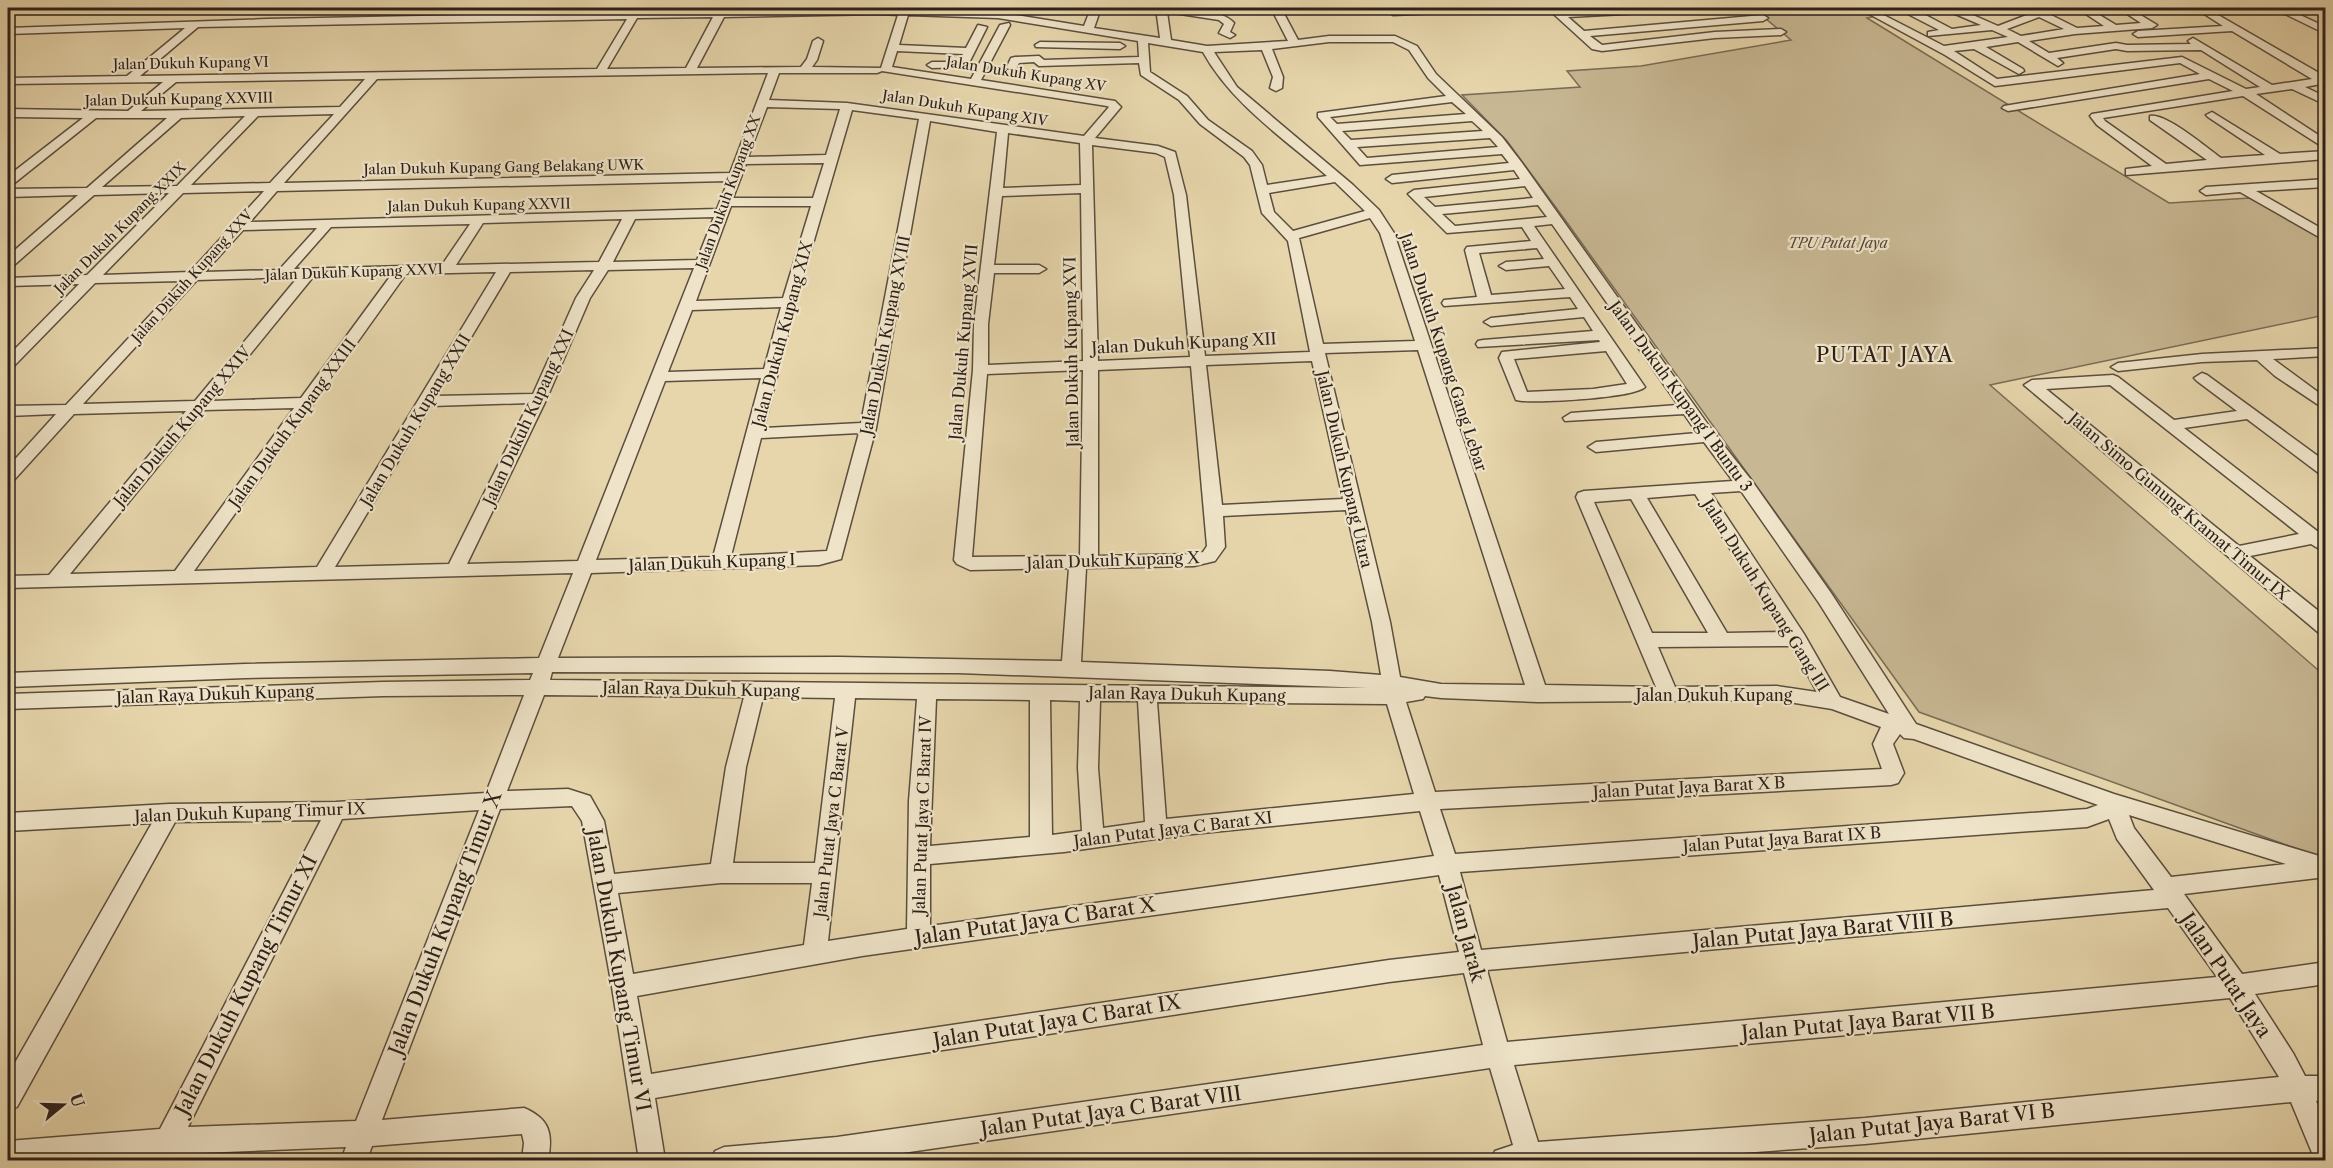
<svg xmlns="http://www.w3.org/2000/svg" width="2333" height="1168" font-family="'Libre Caslon Text',serif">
<rect width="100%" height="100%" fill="#e7d6ac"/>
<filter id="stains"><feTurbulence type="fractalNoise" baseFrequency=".00333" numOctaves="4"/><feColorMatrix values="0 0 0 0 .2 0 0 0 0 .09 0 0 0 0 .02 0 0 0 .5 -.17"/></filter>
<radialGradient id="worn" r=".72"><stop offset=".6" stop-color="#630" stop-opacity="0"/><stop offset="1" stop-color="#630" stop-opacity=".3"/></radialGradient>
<path fill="#c7b793" stroke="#7a6c56" stroke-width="1.5" d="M1753,8H1913L1867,18L2169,203L2250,198L2325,237V315L1990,385L2325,676V859L1919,712L1568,224L1507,141L1462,95L1580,87L1567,71L1641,66L1791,40Z"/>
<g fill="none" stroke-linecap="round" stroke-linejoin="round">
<defs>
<path id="minor" d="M633,8H643L640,12L880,8L998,12L1084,26L1091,8H1101L1094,28L1160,38L1156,8C1175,6 1221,8 1234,23L1230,32L1235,35L1230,38L1219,33L1224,24L1219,20L1167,12L1171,40L1207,46L1288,41L1271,8H1281L1298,40L1329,36H1395L1417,46L1436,74L1502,137L1522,163L1714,433L1752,481L1831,593L1916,724L2114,794L2326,858V877L2184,894L2242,974L2326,962V984L2255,994L2293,1053L2305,1076H2326V1100L2316,1101L2326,1123V1160H2315L2291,1102L1865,1144L1643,1160H1491L1495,1151L1513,1145L1490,1068L854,1160H711L715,1151L724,1147L837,1137L1483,1045L1464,973L1389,982L871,1061L655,1098L665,1160H639L612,987L582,821L572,806L500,809L382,1120L524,1108C550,1119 553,1134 548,1160H522L524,1143L522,1134L372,1146L367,1160H341L346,1147L175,1154L172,1160H145L147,1156L91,1160H8V1141L160,1129L321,820L175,822L17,1107L8,1111V1075L152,823L8,831V813L169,804L336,802L486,793L524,695L383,696L8,709V694L383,682L530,680L533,673L245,678L8,687V673L245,664L539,658L573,573L8,588V576L49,575L186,411L74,414L14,480L8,481V467L56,414L8,416V406L66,405L182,281L95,283L13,367L8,368V356L79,284L8,286V278L87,275L169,193L94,195L13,266L8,267V256L78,195L8,197V189L87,188L167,118H96L12,185L8,186V176L83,118L15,117L8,115V109L128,111L163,82L8,84V78L127,76L185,28L8,34V28L267,19L630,12ZM880,14L898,15L881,68L812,67L817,60L823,41L818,38L813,41L807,59L801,67L697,68L724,17ZM908,15L998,18L1138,41L1139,57L1044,60L1039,56L1015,57L1011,58L1004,73L1009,76L1013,75L1019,63L1034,62L1039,66L1139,63L1141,75L1179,100L1200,124L1244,157L1250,165L1262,213L1288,241L1310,352L1205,356L1186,195L1175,152L1158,146L1095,138L1121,107L1115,101L981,80L1010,25L1009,23L1000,25L971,79L892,67L897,51L963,54L959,62H932L927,65L932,68L967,67L987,27L978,25L966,48L899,45ZM713,17L686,68L607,69L637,18ZM627,19L597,69L140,76L198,27ZM1329,42H1393L1409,50L1428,78L1446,96L1318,113V117L1360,165L1502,154L1509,163L1392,175L1386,179L1392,183L1514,170L1520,179L1414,190L1408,194L1447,233L1522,227L1531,241L1467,247L1465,250L1477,297L1444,300L1442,303L1444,306L1570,297L1578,309L1491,318L1484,322L1491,326L1584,317L1593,331L1483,340L1478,341L1476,344L1478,347L1599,340L1600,342L1502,352L1499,358L1516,400C1532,404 1635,398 1645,387L1534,226L1552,224L1678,405L1571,413L1563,418L1565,421L1684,414L1697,433L1596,442L1588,447L1596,452L1704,442L1733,481L1584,491L1578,493L1576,497L1656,687L1545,685L1394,233L1379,210L1353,185L1237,87L1214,52L1262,50L1273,77L1270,88L1276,91L1282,88L1283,77L1272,49ZM1148,43L1203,52C1231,103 1283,138 1327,176L1267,185L1262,165L1252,151L1208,120L1187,96L1150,72ZM882,71L1107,106L1109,107L1084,136L847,103L769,100L779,73H877ZM768,73L730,173L284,183L377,79ZM365,79L340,107L141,111L176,82ZM1452,102L1466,114L1337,124L1330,117ZM767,107L840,109L826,155L748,157ZM852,110L919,119L861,423L764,428L796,302ZM334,114L270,183L191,185L258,116ZM245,116L177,186L102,187L181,118ZM930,121L997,132L974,324L973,370L954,560L957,564L970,570L1069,568L1062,661L839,657L558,658L591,573L819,565L841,559L876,428ZM1472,121L1483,131L1351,140L1342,131ZM1008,133L1080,143L1081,185L1003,188ZM1490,138L1498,147L1367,158L1357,147ZM1092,145L1156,153L1165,157L1174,195L1190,357L1098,361ZM824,163L813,198H733L746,164ZM728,181L717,209L250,222L277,191ZM1335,182L1365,211L1293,231L1274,212L1269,193ZM1525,186L1533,198L1435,207L1424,197ZM264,191L190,272L103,275L183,193ZM1081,193L1083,361L988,365V324L994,273H1039L1046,269L1039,265H994L1002,196ZM1538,205L1547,217L1455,226L1442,214ZM731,206H811L783,298L696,301ZM714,217L697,260L613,262L635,219ZM1370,218L1380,233L1415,341L1323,344L1299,238ZM622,219L599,262L456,265L483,223ZM470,224L442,265L294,269L331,227ZM317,228L279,270L205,272L243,230ZM1537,248L1544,259L1506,262L1499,266L1506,270L1549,266L1565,289L1491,295L1479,253ZM694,268L578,561L467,564L547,398L590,298L608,270ZM594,270L576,298L533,394L436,396L510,272ZM496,272L317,567L194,571L406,274ZM392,274L301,398L212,401L313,277ZM298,277L195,401L83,404L197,280ZM781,307L764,369L668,372L692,310ZM1418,350L1525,685L1441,684L1400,677L1390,622L1325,353ZM1606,351L1627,384L1593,389L1527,392L1514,359ZM1312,361L1343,499L1222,505L1206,365ZM1191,366L1207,546L1203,552L1194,554L1098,556V370ZM1083,370L1080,556L972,557L987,374ZM761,378L713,557L596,560L665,381ZM529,403L449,564L335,567L431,406ZM294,408L175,571L70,574L204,410ZM859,433L827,551L731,556L761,438ZM1741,491L1819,603L1889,714L1840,697L1804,634L1711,493ZM1695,494L1783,632L1727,633L1647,498ZM1631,499L1708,633H1652L1594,502ZM1346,510L1372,622L1381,675L1330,671L1081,662L1086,568L1194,566L1215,561L1225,547L1223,516ZM1792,646L1817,692L1777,686L1675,687L1658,647ZM552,672L958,673L1369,688L550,680ZM544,695L744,697L726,767L711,864L614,874L604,821L590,796L568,789L507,791ZM1425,696L1441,698L1538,702L1777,700L1832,709L1881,727L1873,744L1882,769L1435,792L1406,702L1423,699ZM763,697L835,698L815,863H733L746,767ZM855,698L917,699L909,801L907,929L828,941ZM936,699L1030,700V837L930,846ZM1050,700L1080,701L1078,768L1082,831L1052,835ZM1100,701H1138L1145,822L1103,828L1098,768ZM1157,702L1387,704L1414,794L1166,819ZM1900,734L1904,738L1914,739L2098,805L2087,809L1455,854L1440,809L1891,785L1898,783L1904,773L1893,744ZM479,810L356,1121L188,1127L342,819ZM1420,811L1434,856L930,926V864L1064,852L1183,835ZM2129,815L2286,864L2171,877L2134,828ZM2109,819L2117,839L2154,890L1481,950L1460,872L2087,827ZM1439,875L1459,952L1389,960L871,1037L651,1074L637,996L862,956ZM721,883H812L804,945L633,974L618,893ZM2168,908L2217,977L1507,1042L1487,970ZM2230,998L2279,1077L1865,1118L1538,1142L1514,1065L1936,1027Z
M1380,8L1395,9L1491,8L1486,11L1393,15Z
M1547,8H1557L1561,11L1685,8L1680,11L1568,17L1584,31L1763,15L1768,18L1763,21L1590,36L1602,45L1715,32L1781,29L1786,32L1781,35L1715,38L1602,51L1592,49Z
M1858,8H1870L1944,46L2008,37L1992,30L1928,36V32L1939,30L1906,13V9H1914L1952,29L1981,25L1946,10L1945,8H1957L1998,26L2032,13L2025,8H2037L2077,28L2104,26L2077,8H2088L2116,25L2141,23L2118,8H2129L2157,25L2152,28L2075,34L2029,41L2049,53L2116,43L2127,45L2191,44L2188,41L2193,38L2272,85L2312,79L2232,31L2138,37L2133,34L2138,31L2223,26L2195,8H2206L2326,77V83L2305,87L2326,97V105L2292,89L2256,94L2326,140V149L2243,96L2103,118L2105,121L2166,164L2207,160L2150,120V116C2166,113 2207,148 2221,158L2265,155L2208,117L2206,115L2212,112L2280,154L2326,151V159L2126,175V169L2152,166L2097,125L2090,116L2092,114L2233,91L2209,79L2008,111L2002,108L2004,106L2200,74L2180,63L1995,86L1945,55ZM2039,17L2064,29L2021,36L2007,29ZM2018,42L2058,66L2063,63L2057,58L2116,49L2127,51L2201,50L2260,87L2246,89L2182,57L1997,79L1954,51L1974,49L2019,74L2024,71L2023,69L1986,47Z
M2273,8H2285L2326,27V34Z
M1040,42L1120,43L1125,46L1120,49L1036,47L1035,45Z
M2326,179V187L2256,191L2326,231V241L2240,192L2206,195L2200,191L2206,187Z
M2326,348V356L2273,359L2326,398V410L2275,376L2257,360L2202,362L2118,371L2111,367L2118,363L2202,354Z
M2202,373L2207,375L2326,462V475L2320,474L2247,419L2184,428L2317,531H2326V553L2311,544L2250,556L2326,617V635L2319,633L2024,385L2032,380L2113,375L2118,377L2174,420L2237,411L2197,381L2194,378ZM2110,385L2299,534L2239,546L2046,389Z"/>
</defs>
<use href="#minor" stroke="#5b4e3e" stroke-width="3"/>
<use href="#minor" fill="#efe4c9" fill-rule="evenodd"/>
</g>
<g text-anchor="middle" stroke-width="4.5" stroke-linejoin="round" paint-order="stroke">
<g font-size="14" fill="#2c201a" stroke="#efe4c9">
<text transform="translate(191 63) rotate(-1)" y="5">Jalan Dukuh Kupang VI</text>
<text transform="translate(1026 74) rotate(9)" y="5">Jalan Dukuh Kupang XV</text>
<text transform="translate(179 99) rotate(-1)" y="5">Jalan Dukuh Kupang XXVIII</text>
<text transform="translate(965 108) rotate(9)" y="5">Jalan Dukuh Kupang XIV</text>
<text transform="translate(504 167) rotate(-1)" y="5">Jalan Dukuh Kupang Gang Belakang UWK</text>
<text transform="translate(728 192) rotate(-70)" y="5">Jalan Dukuh Kupang XX</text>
<text transform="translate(479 205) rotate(-1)" y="5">Jalan Dukuh Kupang XXVII</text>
<text transform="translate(120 228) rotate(-45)" y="5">Jalan Dukuh Kupang XXIX</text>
<text transform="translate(354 272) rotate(-2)" y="5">Jalan Dukuh Kupang XXVI</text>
<text transform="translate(192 276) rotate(-48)" y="5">Jalan Dukuh Kupang XXV</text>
</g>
<g font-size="14" font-style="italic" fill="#534638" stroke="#efe4c9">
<text x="1838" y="248">TPU Putat Jaya</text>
</g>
<g font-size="16" fill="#2c201a" stroke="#efe4c9">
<text transform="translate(782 334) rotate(-75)" y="6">Jalan Dukuh Kupang XIX</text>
<text transform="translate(885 335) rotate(-79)" y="6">Jalan Dukuh Kupang XVIII</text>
<text transform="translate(963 342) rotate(-85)" y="6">Jalan Dukuh Kupang XVII</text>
<text transform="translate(1184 343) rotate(-3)" y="6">Jalan Dukuh Kupang XII</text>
<text transform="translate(1071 352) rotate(-91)" y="6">Jalan Dukuh Kupang XVI</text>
<text transform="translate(1444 352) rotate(72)" y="6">Jalan Dukuh Kupang Gang Lebar</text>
<text transform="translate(1681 396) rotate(54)" y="6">Jalan Dukuh Kupang I Buntu 3</text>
<text transform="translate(528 417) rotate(-65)" y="6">Jalan Dukuh Kupang XXI</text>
<text transform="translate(415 420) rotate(-59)" y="6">Jalan Dukuh Kupang XXII</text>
<text transform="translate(292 423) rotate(-54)" y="6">Jalan Dukuh Kupang XXIII</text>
<text transform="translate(182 426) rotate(-50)" y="6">Jalan Dukuh Kupang XXIV</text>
<text transform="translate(1345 469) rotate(77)" y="6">Jalan Dukuh Kupang Utara</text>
<text transform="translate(2179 506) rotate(40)" y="6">Jalan Simo Gunung Kramat Timur IX</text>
<text transform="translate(1113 560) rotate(-2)" y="6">Jalan Dukuh Kupang X</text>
<text transform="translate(712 562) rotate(-2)" y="6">Jalan Dukuh Kupang I</text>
<text transform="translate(1766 595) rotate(58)" y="6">Jalan Dukuh Kupang Gang III</text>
<text transform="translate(701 689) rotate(1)" y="6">Jalan Raya Dukuh Kupang</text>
<text transform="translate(215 694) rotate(-2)" y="6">Jalan Raya Dukuh Kupang</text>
<text transform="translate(1187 694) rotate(1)" y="6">Jalan Raya Dukuh Kupang</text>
<text x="1714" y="701">Jalan Dukuh Kupang</text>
<text transform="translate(1689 787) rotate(-3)" y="6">Jalan Putat Jaya Barat X B</text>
<text transform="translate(250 812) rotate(-2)" y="6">Jalan Dukuh Kupang Timur IX</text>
<text transform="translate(922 815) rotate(-88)" y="6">Jalan Putat Jaya C Barat IV</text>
<text transform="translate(831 822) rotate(-83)" y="6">Jalan Putat Jaya C Barat V</text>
<text transform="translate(1173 829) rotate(-7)" y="6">Jalan Putat Jaya C Barat XI</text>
<text transform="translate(1782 839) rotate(-4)" y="6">Jalan Putat Jaya Barat IX B</text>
</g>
<g font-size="20" letter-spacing="1.5" fill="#2c201a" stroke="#efe4c9">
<text x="1885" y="362">PUTAT JAYA</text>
</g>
<g font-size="20" fill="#2c201a" stroke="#efe4c9">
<text transform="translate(1035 921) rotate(-8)" y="7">Jalan Putat Jaya C Barat X</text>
<text transform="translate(445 923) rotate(-69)" y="7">Jalan Dukuh Kupang Timur X</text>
<text transform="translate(1823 930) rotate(-5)" y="7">Jalan Putat Jaya Barat VIII B</text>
<text transform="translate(1466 933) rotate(75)" y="7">Jalan Jarak</text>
<text transform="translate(619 970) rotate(80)" y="7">Jalan Dukuh Kupang Timur VI</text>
<text transform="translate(2226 975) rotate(56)" y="7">Jalan Putat Jaya</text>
<text transform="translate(246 985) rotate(-63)" y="7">Jalan Dukuh Kupang Timur XI</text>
<text transform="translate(1057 1021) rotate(-9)" y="7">Jalan Putat Jaya C Barat IX</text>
<text transform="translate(1868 1022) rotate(-5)" y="7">Jalan Putat Jaya Barat VII B</text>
<text transform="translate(1111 1111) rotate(-8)" y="7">Jalan Putat Jaya C Barat VIII</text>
<text transform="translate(1932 1123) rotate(-6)" y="7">Jalan Putat Jaya Barat VI B</text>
</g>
</g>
<rect width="2333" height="1168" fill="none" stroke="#e7d6ac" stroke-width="30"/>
<rect x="9" y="9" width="2315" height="1150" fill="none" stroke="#2c201a" stroke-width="3"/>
<rect x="15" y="15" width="2303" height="1138" fill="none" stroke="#2c201a" stroke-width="1.5"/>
<g transform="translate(63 1105) rotate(71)" stroke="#efe4c9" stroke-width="4.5" paint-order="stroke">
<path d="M0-4.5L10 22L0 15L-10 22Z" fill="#2c201a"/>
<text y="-9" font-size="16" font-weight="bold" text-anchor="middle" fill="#2c201a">U</text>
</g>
<rect width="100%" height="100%" filter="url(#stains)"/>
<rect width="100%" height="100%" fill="url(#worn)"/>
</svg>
